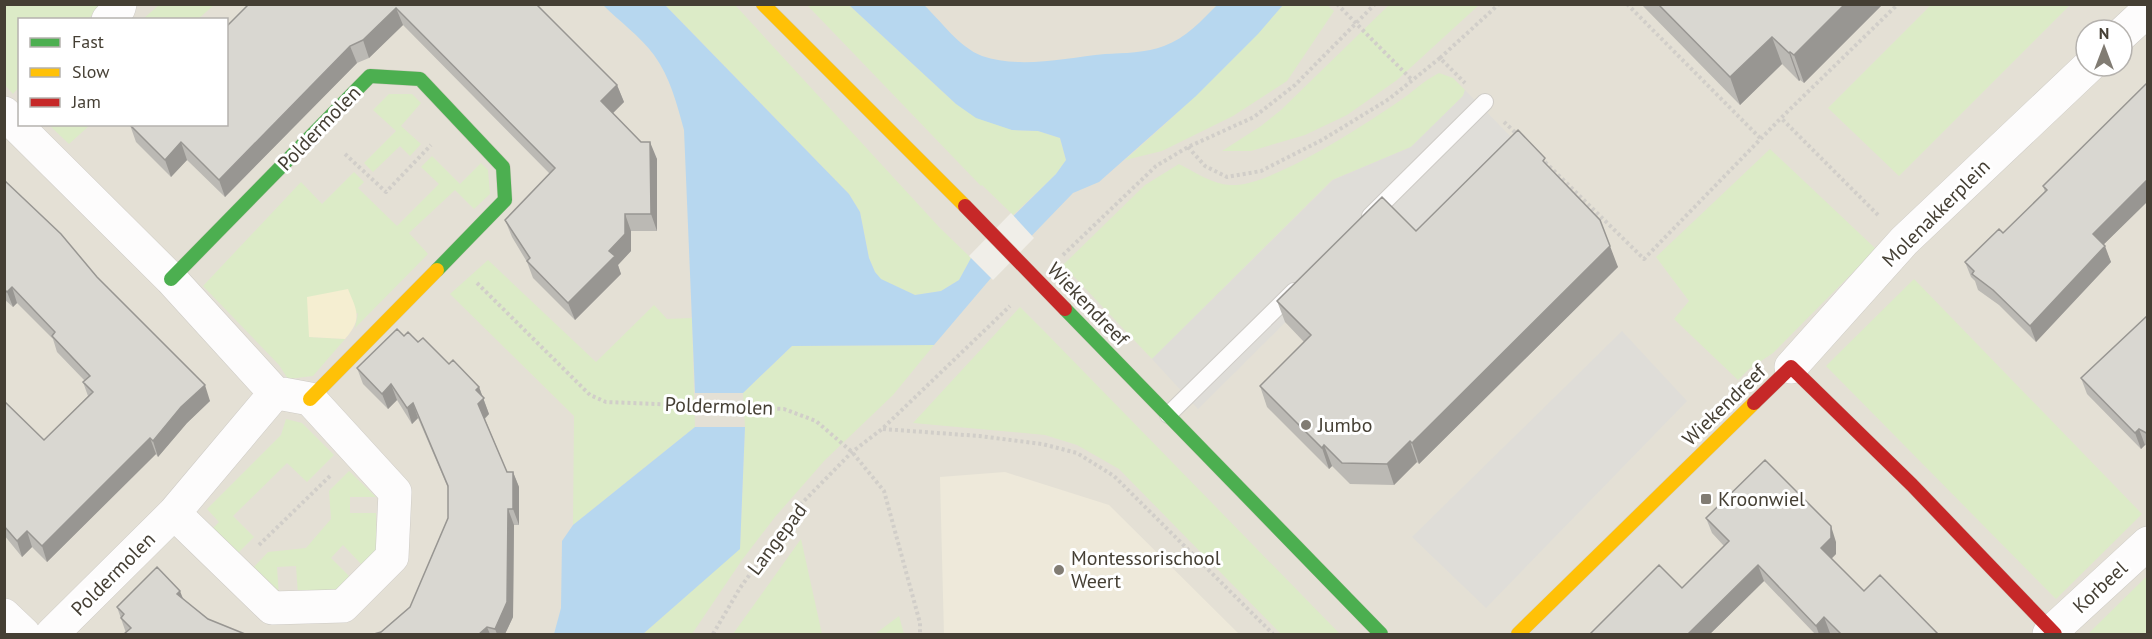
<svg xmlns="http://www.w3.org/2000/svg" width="2152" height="639" font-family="'PT Sans',sans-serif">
<rect width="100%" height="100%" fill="#f0eee8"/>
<path fill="#e4e0d5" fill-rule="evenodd" d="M5,5H2147V634H5ZM20,20H226V124H20ZM2086,30H2122V66H2086Z"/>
<path fill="#eee9da" d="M1005,472L1109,505L1239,634H944L940,477Z"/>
<path fill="#dcebc7" d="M1390,4L1479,5L1397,80L1347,115L1305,135L1251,151H1222L1261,126L1281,110Z
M4,5H103L88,19L20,20L19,87L13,94L5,85Z
M159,5V4L214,5L198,19H143Z
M665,5H735L939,227L971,258L959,280L941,291L915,295L880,279L875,272L869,258L860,212L849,194Z
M807,5H849L956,104L1012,130L1038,131L1060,138L1066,160L1056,174L1013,215L982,185L981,186Z
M1283,5H1327L1334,11L1287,81L1233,116L1162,151L1125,160C1180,111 1234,61 1283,5Z
M1931,5H2070L1899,176L1828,108Z
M1439,73L1453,78L1465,90L1463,96L1411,147L1332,180L1152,359L1063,265L1145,185L1179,164C1195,172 1212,184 1230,185C1269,188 1364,125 1398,102C1413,92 1423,81 1439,73Z
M389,94H412L421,103L401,126L421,144L410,156L400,146L373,172L364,163L396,131L373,110Z
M49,125H90L69,144Z
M1770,149L1876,249L1773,353L1749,369L1738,380L1674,319L1689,301L1656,257Z
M432,156L460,184L481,163L488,170L490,194L474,209L455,190L409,233L428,254L355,328L358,313L309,337L345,339L313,376L288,379L279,365L203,286L301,182L322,204L354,172L364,182L358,188L397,226L439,184L421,167Z
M488,260L596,362L654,305L667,319L692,318L695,427L573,525L574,416L450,294Z
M1914,279L2142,514L2056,599L1826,366Z
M1020,307L1045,332L1340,634H1281L1119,469L1077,445L1045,435L913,423Z
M934,345L893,395L825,460L775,517L742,560L692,634H643L740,548L745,427L743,393L792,346Z
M286,419L302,423L334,455L307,482L287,463L233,516L254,537L237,554L212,529L219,522L207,509L281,435Z
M349,471L376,497H350V513H376L377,551L362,565L343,545L331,558L350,577L336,595H298L296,566L277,567L279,597L253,568L268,552L306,548L331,519L329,491Z
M801,539L822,634H733Z
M2147,576V634H2091L2089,633Z
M899,616L904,634H875Z"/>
<path fill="#f5eed1" d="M348,289C357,311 363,319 345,339L309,337L307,297Z"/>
<path fill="#dfddd8" d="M1465,90L1516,142L1423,252L1389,219L1198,409L1152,359L1333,180L1411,147L1463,96Z
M1622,331L1687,401L1486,608L1412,537Z"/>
<path fill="#b7d7ef" d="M603,5H665L849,194L860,212L869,258L875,272L881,279L915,295L941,291L959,280L971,258L1056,174L1066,160L1060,138L1038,131L1012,130L976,118L956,104L849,5H924C941,21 959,47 982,56C1019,69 1066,58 1105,54C1123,53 1147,53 1164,46C1186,38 1201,21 1217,5H1283L1258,34L1196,96L1099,182L1073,193L991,278L934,345L792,346L743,393H695L684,130C677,104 670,77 654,55C640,36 619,21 603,5Z
M695,427H745L740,549L643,634H554L561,608L562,541L573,525Z"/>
<path fill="#f0eee8" d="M1011,213L1034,238L993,280L969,256Z"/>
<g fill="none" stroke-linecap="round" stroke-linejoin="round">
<defs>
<path id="lane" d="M1370,216L1485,102
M1168,415L1294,291"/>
<path id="street" d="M108,20L119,8L120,4
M2122,34L2148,10
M4,113L171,279L275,393L174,513L52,634
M1791,367L1904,241L2089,66
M174,513L272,608L343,606L392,557L395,492L310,399L283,394
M4,615L24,634
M2049,634L2148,543"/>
<path id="fast" d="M171,279L370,76L420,79L503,167L505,200L437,270
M1065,309L1381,634"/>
<path id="slow" d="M763,4L965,206
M310,399L437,270
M1518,634L1754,403"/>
<path id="jam" d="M1754,403L1791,367L1912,485L2055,634"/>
</defs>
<use href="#lane" stroke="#cecbc6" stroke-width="18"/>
<use href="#street" stroke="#cecbc6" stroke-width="34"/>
<use href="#fast" stroke="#d0cbbf" stroke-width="15"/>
<use href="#slow" stroke="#d0cbbf" stroke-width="15"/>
<use href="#jam" stroke="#d0cbbf" stroke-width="15"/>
<path stroke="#d1cec9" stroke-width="4" stroke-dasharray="3 3" stroke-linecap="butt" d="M1337,4L1412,80
M1627,4L1761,139
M1440,58L1499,4
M1504,122L1518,135
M1188,147L1205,166L1227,177L1261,171L1322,140L1389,99L1440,58L1465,83
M345,154L386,192L431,145
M1545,162L1644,259L1781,118
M1878,215L1781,118L1898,4
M1063,255L1156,166L1188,147L1254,117L1295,85L1375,4
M477,283L590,395L606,402L784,409L816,421L852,452L884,491L920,623V634
M883,429L979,436L1042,444L1077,453L1114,476L1273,634
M259,545L331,475
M713,634L740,588L801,504L852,452L882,429L1010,306"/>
<use href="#lane" stroke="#fdfcfc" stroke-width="16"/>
<use href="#street" stroke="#fdfcfc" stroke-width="33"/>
<use href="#fast" stroke="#4caf50" stroke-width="14"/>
<use href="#slow" stroke="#ffc107" stroke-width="14"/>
<use href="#jam" stroke="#c62828" stroke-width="14"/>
<defs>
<path id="jam-bridge" d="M965,206L1065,309"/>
</defs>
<use href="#jam-bridge" stroke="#d0cbbf" stroke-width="15" stroke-linecap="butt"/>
<use href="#jam-bridge" stroke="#c62828" stroke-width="14"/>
</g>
<path fill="#bbb9b4" d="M249,4H536L617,85L624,102L613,113L657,159V231H631V251L618,265L621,274L575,320L533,278L527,262L512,237L505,220L550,174L403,25L369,58L357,63L225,197L187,160L171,177L136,142L130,125Z
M1641,4H1883L1804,83L1800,80L1799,81L1782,64L1740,105Z
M2148,82V201L2103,245L2111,262L2036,342L1999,305L1978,290L1975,281L1971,277L1965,262L2003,233L2045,192L2043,186Z
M1549,166L1618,267L1419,464L1417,462L1394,485L1350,484L1332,466L1329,469L1267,407L1260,386L1304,342L1285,322L1277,301L1416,231Z
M4,180L97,277L210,401L187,423L158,457L156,454L47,562L32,547L22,557L4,535V401L44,440L88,396L83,382L85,381L57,352L53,339L17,303L13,307L4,299Z
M2148,315V446L2145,445L2141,449L2087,394L2081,378Z
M404,336L418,342L479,387L489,414L485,419L507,472H513L519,487V525H514L513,617L505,634H374L381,632L410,607L448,518V488L418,418L412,424L397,400L388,409L363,384L357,368Z
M1706,518L1836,542V554L1831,559L1864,591L1938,634H1831L1830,633L1829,634H1815L1764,581L1710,634H1590L1682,588L1724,546L1712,533Z
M180,591L126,633L117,607Z"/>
<path fill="#989692" d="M1845,4H1883L1804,83L1794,55Z
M396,8L403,25L369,58L363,40Z
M1772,37L1782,64L1740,105L1730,77Z
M350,46L357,63L225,197L219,180Z
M1790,52L1800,80L1799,81L1789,53Z
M617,85L624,102L607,119L601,101Z
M181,142L187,160L171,177L165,160Z
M650,142L657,159V231L651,214Z
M2148,179V201L2098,250L2093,234Z
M625,214L631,231V251L618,265L621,274L575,320L568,303L609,251Z
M1610,246L1618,267L1419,464L1412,443Z
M2105,246L2111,262L2036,342L2030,326Z
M12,287L17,303L13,307L7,292Z
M391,384L397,400L388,409L382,394Z
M205,385L210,401L187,423L158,457L153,441L181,407Z
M479,387L489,414L484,419L478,404L476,390Z
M413,403L418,418L412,424L407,408Z
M2139,429L2145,445L2141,449L2135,433Z
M150,438L156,454L47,562L42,546Z
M1410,441L1417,462L1394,485L1387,464Z
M1324,445L1332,466L1329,469L1322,448Z
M513,472L519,487V525L513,509Z
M508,509L514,525L513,617L505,634H497L495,629Z
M1831,526L1836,542V554L1826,564L1821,548Z
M27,531L32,547L22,557L17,541Z
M1758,565L1764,581L1710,634H1688Z
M180,591L186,606L177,594Z
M1824,617L1830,633L1829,634H1819L1816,626Z
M487,627L490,634H479Z"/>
<path fill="#d9d7d1" stroke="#989692" stroke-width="1.5" d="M249,4H536L617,85L601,101L641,142H650L651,214H625V234L609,251L615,256L568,303L527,261L530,258L505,220L555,168L396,8L363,40L350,46L219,180L181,142L165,160L130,125L226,124V27Z
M1658,4H1845L1794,55L1790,52L1789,53L1772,37L1730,77Z
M2148,82V179L2093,234L2105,246L2030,326L1993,290L1972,274L1974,271L1965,262L1999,229L2003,233L2047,190L2043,186Z
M1518,130L1545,158L1543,161L1600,220L1610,246L1412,443L1410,441L1387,464L1342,463L1324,445L1322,448L1260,386L1311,335L1277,301L1382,197L1416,231Z
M4,180L61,234L97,277L205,385L181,407L153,441L150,438L42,546L27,531L17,541L4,526V401L44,440L93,392L83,382L90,376L52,336L55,332L12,287L7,292L4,289Z
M2148,315V434L2139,429L2135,433L2081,378Z
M397,329L404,336L408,332L418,342L423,338L449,364L453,360L479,387L476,390L484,398L478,404L507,472H513V509H508L507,602L495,629L487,627L479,634H374L381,632L410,607L448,518V486L413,403L407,408L391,384L382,394L357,368Z
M1765,460L1831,526V538L1821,548L1864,591L1880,575L1938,634H1841L1824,617L1816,626L1758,565L1688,634H1590L1659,565L1682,588L1729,541L1706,518Z
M157,567L180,591L177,594L208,619L245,634H124L131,628L121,618L124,614L117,607Z"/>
<g fill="#817c73" stroke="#fff" stroke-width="2">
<circle cx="1306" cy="425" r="6"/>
<rect x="1700" y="493" width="12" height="12" rx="3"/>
<circle cx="1059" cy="570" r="6"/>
</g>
<g text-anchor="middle" stroke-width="6" stroke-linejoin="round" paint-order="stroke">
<g font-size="20" fill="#453f34" stroke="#fff">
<text transform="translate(319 128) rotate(-46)" y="7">Poldermolen</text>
<text transform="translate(1936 213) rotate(-45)" y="7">Molenakkerplein</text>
<text transform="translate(1088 304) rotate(46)" y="7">Wiekendreef</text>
<text transform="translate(1724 405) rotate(-44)" y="7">Wiekendreef</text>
<text transform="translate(719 406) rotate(2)" y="7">Poldermolen</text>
<text transform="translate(777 539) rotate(-53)" y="7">Langepad</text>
<text transform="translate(113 574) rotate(-45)" y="7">Poldermolen</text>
<text transform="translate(2100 587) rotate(-43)" y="7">Korbeel</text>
</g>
<g font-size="20" fill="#453f34" stroke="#fff" text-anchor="start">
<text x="1318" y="432">Jumbo</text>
<text x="1718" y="506">Kroonwiel</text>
<text x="1071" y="565">Montessorischool<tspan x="1071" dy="23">Weert</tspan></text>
</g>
</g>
<rect width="2152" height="639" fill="none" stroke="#453f34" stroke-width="12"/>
<rect x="18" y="18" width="210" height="108" fill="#ffffff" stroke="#b5b2ae" stroke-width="1.5"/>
<rect x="30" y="38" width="30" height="9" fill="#4caf50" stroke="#b5b2ae" stroke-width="1.5"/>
<text x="72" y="48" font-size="18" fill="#453f34">Fast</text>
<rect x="30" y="68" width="30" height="9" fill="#ffc107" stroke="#b5b2ae" stroke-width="1.5"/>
<text x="72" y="78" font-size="18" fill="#453f34">Slow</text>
<rect x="30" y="98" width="30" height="9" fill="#c62828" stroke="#b5b2ae" stroke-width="1.5"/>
<text x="72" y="108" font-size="18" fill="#453f34">Jam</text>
<g transform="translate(2104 48)"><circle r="28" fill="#ffffff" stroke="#b5b2ae" stroke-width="1.5"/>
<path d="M0-4.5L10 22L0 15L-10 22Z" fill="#817c73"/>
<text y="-9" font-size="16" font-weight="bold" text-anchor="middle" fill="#453f34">N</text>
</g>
</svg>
